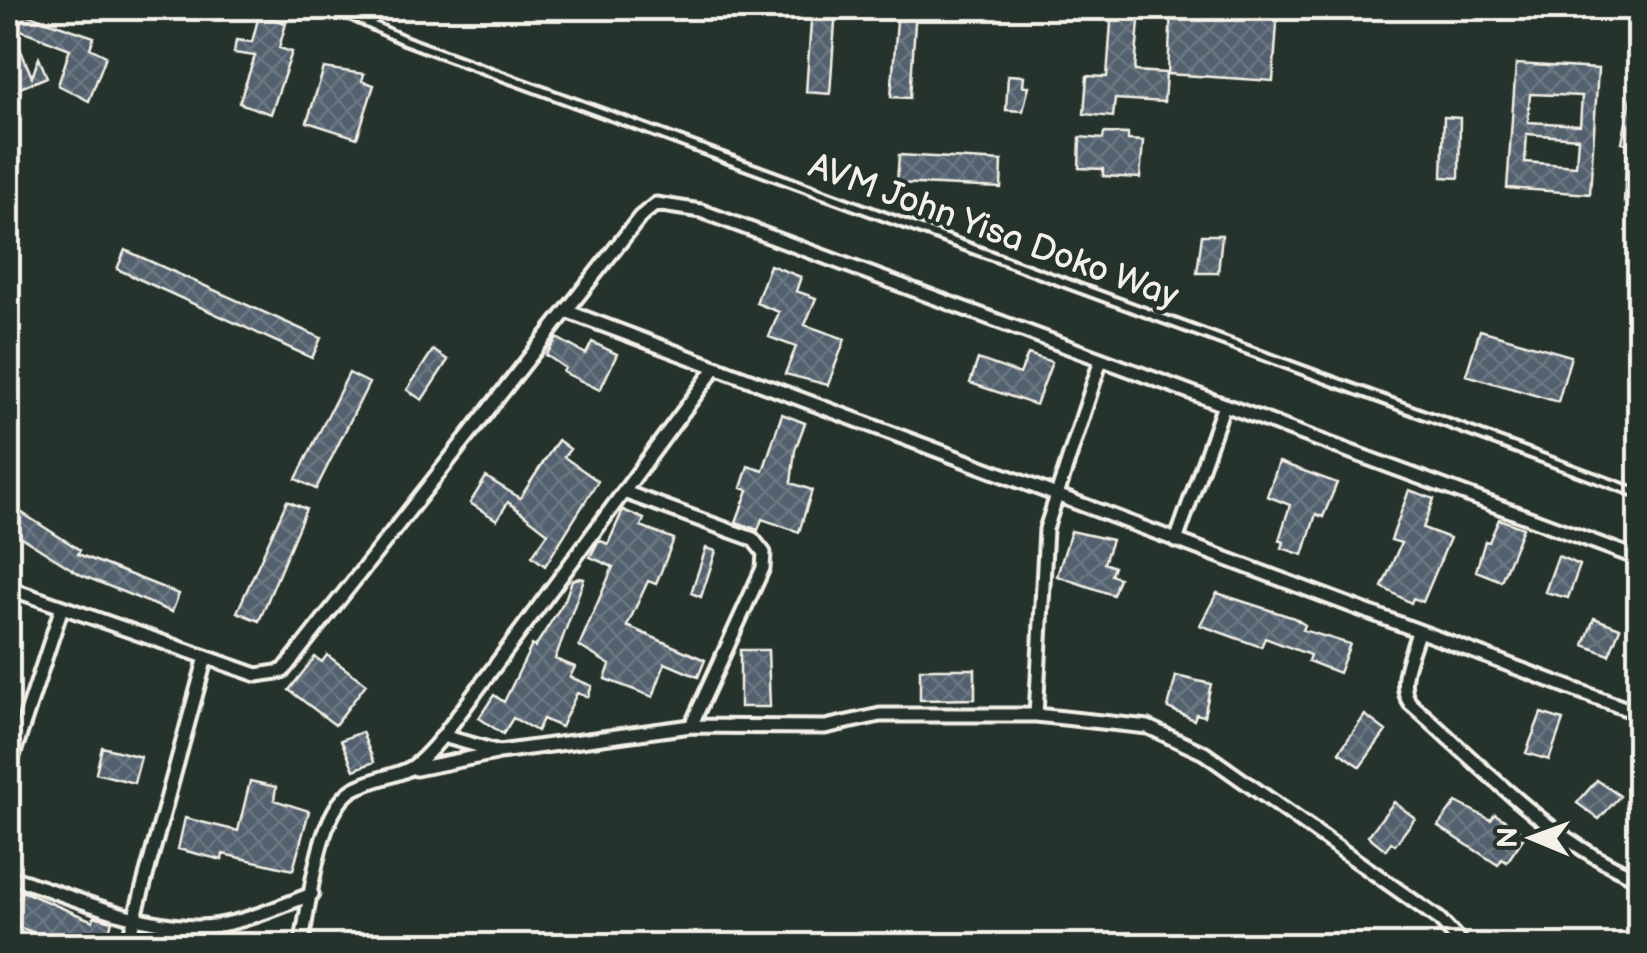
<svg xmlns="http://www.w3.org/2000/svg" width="1647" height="953" font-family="'Balsamiq Sans',sans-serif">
<defs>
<pattern id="building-cross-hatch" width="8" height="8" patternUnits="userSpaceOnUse" patternTransform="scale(2.5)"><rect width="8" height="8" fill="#53606d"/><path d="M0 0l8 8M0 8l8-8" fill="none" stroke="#6c7782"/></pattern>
</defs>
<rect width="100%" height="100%" fill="#26332d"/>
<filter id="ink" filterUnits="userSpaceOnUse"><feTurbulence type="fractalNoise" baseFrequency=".01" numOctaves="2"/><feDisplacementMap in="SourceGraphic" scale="20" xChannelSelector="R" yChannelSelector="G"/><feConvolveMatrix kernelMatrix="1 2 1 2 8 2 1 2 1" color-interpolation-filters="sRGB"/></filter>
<g filter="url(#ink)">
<path fill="url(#building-cross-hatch)" stroke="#f4f1e8" stroke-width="2.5" fill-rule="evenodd" d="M8,8L94,37L90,48L106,56L89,101L58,85L70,49L8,25Z
M812,8H836L830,94L806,92Z
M898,8H916L910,98L891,97Z
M1112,8H1140L1135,71L1166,73L1164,102L1115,99L1113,117L1084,114L1087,76L1107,77Z
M1171,8H1278L1273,81L1168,74Z
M259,15L286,23L279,48L292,52L271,114L239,103L255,56L234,53L236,40L252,42Z
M16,39L32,77L39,58L47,77L8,93V42Z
M1516,64L1598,69L1590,194L1507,188ZM1530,94L1582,96L1580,125L1528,122ZM1527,134L1578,138L1576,166L1525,162Z
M324,68L364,74L362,81L374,85L357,138L307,122Z
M1008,75L1024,76L1023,86H1029L1023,111L1006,110Z
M1631,98L1640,99V203L1624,202L1627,143L1622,142Z
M1444,117L1460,118L1459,178L1442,177Z
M1104,133L1128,134V140L1143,141L1140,178L1103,176V169L1079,168L1080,137L1103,139Z
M899,155L1002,161L1001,188L897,183Z
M1202,235H1222L1218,273H1197Z
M125,250L321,338L312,358L117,269Z
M770,265L801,277L796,291L816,298L805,325L845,339L828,385L785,374L796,347L769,337L779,312L756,303Z
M1480,330L1571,356L1558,402L1466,375Z
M557,338L586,354L592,342L617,354L600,390L563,372L565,368L546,355Z
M433,350L448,360L422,400L407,390Z
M1028,354L1052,362L1036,405L970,383L978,359L1020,374Z
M349,373L369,383L316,489L296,479Z
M782,414L805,423L795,450L791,483L812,490L799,532L762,519L758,530L736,522L748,490L741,488L748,466L763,471Z
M558,440L570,449L564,457L598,481L545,566L532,556L548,533L508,502L497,520L470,503L486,477L520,498Z
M1279,462L1337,483L1323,517L1316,514L1303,555L1282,548L1284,542L1279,540L1290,505L1267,496Z
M1409,490L1434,499L1423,528L1450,538L1423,602L1413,598L1411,603L1382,587L1401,543L1391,540Z
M287,501L306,509L259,621L237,612Z
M8,504L80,550L78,554L179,594L172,612L81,575L8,529Z
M623,510L644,519L641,526L674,539L656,584L648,581L627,626L705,660L698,677L665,663L653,697L605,679L610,665L579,646L613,567L590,557L599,540L608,544Z
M1499,519L1523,528L1501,581L1476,571L1485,541L1489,542Z
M1071,531L1112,540L1104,563L1114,567L1111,575L1119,578L1113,595L1057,576Z
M706,548L716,551L701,597L691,593Z
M1558,556L1580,565L1568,598L1545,592Z
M580,578L584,579L555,659L575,667L570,677L592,686L588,697L577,693L561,727L543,719L537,731L513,718L503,734L479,718L494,695L504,702L532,645L535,647L565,600L572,580Z
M1217,593L1294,618L1305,625L1303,630L1350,644L1339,673L1308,661L1310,655L1265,638L1261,647L1200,625Z
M1594,618L1620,628L1609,655L1584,645Z
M740,650H768L770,707H740Z
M327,655L366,684L335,725L289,690L315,657L322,662Z
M920,669H975V699L920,700Z
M1176,676L1211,684L1204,716L1196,714L1194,720L1168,708Z
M1541,713L1563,720L1549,760L1526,753Z
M1365,715L1386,731L1360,767L1339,752Z
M362,732L374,762L354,770L341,740Z
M102,747L141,757L134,783L96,773Z
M1597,780L1620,796L1599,819L1577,803Z
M250,781L276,787L274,800L309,811L293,870L223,854L222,860L178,849L185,818L238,831Z
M1394,802L1415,818L1395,845L1391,842L1386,850L1368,836Z
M1456,802L1491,820L1495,814L1526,834L1507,862L1502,859L1498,865L1438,826Z
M22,891L93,921L94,916L112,921L105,946H45L48,938L8,923V897H20Z"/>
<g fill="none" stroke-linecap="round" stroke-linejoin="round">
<defs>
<path id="lane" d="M334,8L404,40L1640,494"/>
<path id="street" d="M566,311L1640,714
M624,492L753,539L764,553L763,568L691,726
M1176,541L1224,405
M8,588L257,675L283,671L640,217L656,204L701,211L1640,559
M1418,632C1412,654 1396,683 1410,703C1481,765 1551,843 1640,879
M1036,715L1046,529L1101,360
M443,736L716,367
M416,769L496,753
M8,771L62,607
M8,876C66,894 132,925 194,927C234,928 275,908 312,894
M127,946L206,657
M301,946C310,905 317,804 358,787C407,766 404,783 443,736L499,752L691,726L825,727L880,715H1036L1148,727L1204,753L1439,919L1464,946"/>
</defs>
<use href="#lane" stroke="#f4f1e8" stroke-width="14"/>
<use href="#street" stroke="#f4f1e8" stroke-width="19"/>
<use href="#lane" stroke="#26332d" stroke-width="6"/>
<use href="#street" stroke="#26332d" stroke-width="11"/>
</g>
</g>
<g text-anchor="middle" stroke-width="8" stroke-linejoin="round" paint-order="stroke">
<g font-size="35" fill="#f4f1e8" stroke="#26332d">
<text transform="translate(994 230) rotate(20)" y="12">AVM John Yisa Doko Way</text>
</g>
</g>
<rect width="1647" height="953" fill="none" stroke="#26332d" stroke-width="40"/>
<rect x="20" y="20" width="1607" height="913" fill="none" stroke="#f4f1e8" stroke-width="4" filter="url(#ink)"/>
<g transform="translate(1532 838) rotate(271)" stroke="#26332d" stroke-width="8" paint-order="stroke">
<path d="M0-8L18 38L0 25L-18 38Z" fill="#f4f1e8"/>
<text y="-15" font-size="28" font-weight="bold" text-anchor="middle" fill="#f4f1e8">N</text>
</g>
</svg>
